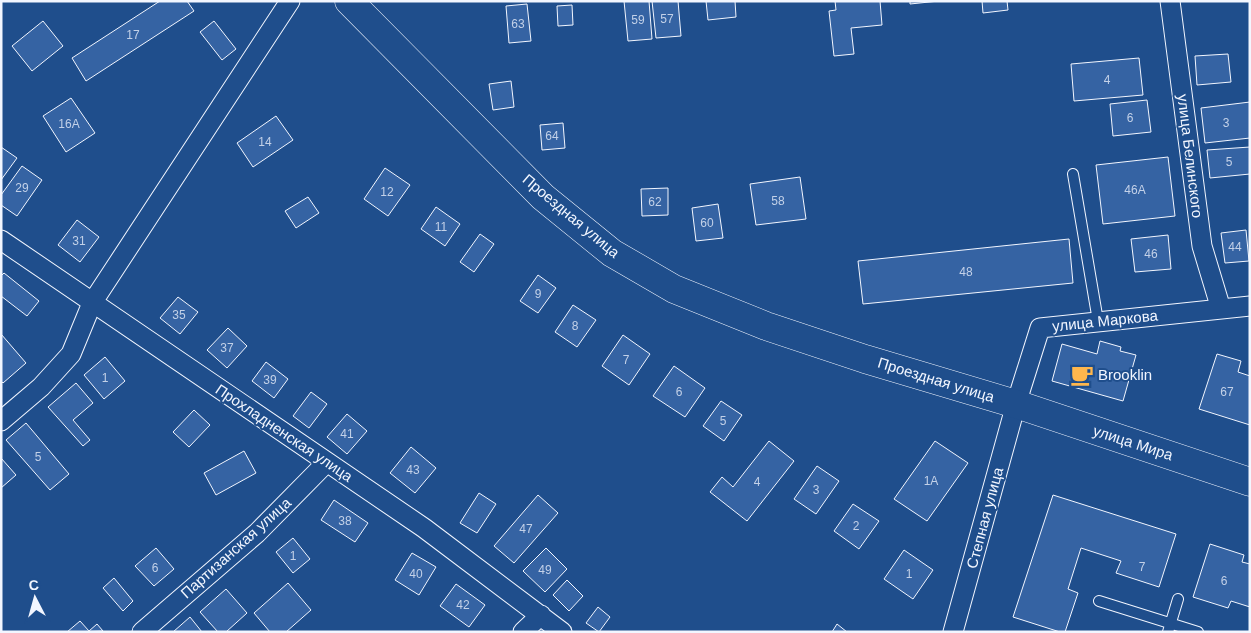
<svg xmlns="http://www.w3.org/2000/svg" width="1251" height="633" font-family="Arial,sans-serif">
<rect width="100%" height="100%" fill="#1f4e8c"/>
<path fill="#3563a3" stroke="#f2f6ff" d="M160,1H187L194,11L86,81L72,58Z
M624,1H649L652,39L628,41Z
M652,1H678L681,36L656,38Z
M706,1H735L736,17L708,20Z
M835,1H880L882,25L851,28L854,54L834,56L829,11L836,10Z
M910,1H939L910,4Z
M982,1H1007L1008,10L983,13Z
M527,4L531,41L509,43L506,6Z
M572,5L573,25L558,26L557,6Z
M43,21L63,46L32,71L12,46Z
M214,21L236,49L222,60L200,32Z
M1228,54L1231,82L1197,85L1195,56Z
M1139,58L1143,95L1074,101L1071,64Z
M511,81L514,107L493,110L489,84Z
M71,98L95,133L66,152L43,116Z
M1147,100L1151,132L1113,136L1110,104Z
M1250,102V138L1205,143L1201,108Z
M276,116L293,140L253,167L237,143Z
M563,123L565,148L542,150L540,125Z
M1,147L17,158L1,180Z
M1250,147V174L1210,178L1207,150Z
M1168,157L1175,216L1103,224L1096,165Z
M22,166L42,180L17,216L1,205V195Z
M385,168L410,185L388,216L364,199Z
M800,177L806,219L756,225L750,184Z
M668,188V215L642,216L641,189Z
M308,197L319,213L296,228L285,211Z
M718,204L723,238L696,241L692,208Z
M436,207L460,224L445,246L421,229Z
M77,220L99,237L80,262L58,245Z
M1246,230L1249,261L1225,263L1221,233Z
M480,234L494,244L474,272L460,262Z
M1168,235L1171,269L1135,272L1131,239Z
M1069,239L1073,283L863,304L858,261Z
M4,273L39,301L27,316L1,296V276Z
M538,275L556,288L538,313L520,301Z
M178,297L198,312L180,334L160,318Z
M573,305L596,320L577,347L555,332Z
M228,328L247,346L227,368L207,350Z
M1,334L26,363L3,383L1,381Z
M623,335L650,354L629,385L602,366Z
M1100,341L1121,347L1120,351L1136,355L1123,401L1052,381L1062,344L1097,354Z
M1217,354L1241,361L1238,372L1250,376V425L1199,409Z
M105,357L125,381L104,399L84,375Z
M266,362L288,379L274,398L252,381Z
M674,366L705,388L685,417L653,396Z
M76,383L93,403L73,420L90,440L83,446L48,407Z
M311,392L327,404L309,428L293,416Z
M721,401L742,415L724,441L703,426Z
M194,410L210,425L189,447L173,432Z
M347,414L367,431L347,454L327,437Z
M26,423L69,474L50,490L6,440Z
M769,441L794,461L747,521L710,492L722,477L733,487Z
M935,441L968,463L927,521L894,499Z
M411,447L436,468L415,493L390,473Z
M244,451L256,473L216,495L204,473Z
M1,458L16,475L1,488Z
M817,466L839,481L816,514L794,499Z
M479,493L496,504L477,533L460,523Z
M538,495L558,513L514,563L494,546Z
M1053,495L1176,534L1159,587L1116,573L1121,561L1081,548L1068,589L1078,593L1065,632H1060L1013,617Z
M334,500L368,523L355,542L321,520Z
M853,504L879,521L859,549L834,531Z
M293,538L310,559L293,573L276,552Z
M1210,544L1244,555L1242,562L1250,564V607L1231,601L1228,608L1193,597Z
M156,548L174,569L154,586L135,566Z
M546,548L567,569L545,592L523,571Z
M904,550L933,570L913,599L884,579Z
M412,553L436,567L419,595L395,580Z
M114,578L133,601L123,611L103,588Z
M567,580L583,596L569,611L553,595Z
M288,583L311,610L286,632H270L254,613Z
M456,584L485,605L469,627L440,606Z
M226,589L247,613L226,632H218L200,612Z
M598,607L610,617L599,632L586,623Z
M190,617L202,632H173Z
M80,621L89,631L97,624L103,631L67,632Z
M837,624L847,632H832Z"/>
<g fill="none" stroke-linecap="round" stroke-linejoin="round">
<defs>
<path id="lane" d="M1073,174L1098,321
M1099,601L1198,632
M1168,632L1178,599"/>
<path id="street" d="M1170,1L1202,246L1221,309
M1,240L424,528L562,632
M1,421L41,387L71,354L92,303L290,1
M142,632L257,533L327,462
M523,632L541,615
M953,632L1016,404L1040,328L1250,306"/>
<path id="secondary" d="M349,1L543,197L612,253L674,289L766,326L865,359L1016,404L1250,482"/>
</defs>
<use href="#lane" stroke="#f2f6ff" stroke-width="12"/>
<use href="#street" stroke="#f2f6ff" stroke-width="21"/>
<use href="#secondary" stroke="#f2f6ff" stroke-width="29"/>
<use href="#lane" stroke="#1f4e8c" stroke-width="10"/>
<use href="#street" stroke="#1f4e8c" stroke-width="19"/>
<use href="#secondary" stroke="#1f4e8c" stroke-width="28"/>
</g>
<defs>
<symbol id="cafe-bare" viewBox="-9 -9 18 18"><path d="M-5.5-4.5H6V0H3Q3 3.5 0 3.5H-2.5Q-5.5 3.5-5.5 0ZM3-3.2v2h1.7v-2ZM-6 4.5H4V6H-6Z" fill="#ffb74d" stroke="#1f4e8c" stroke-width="2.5" paint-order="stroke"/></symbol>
</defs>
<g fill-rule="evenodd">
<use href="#cafe-bare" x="1066" y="359" width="32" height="32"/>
</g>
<g text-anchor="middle" stroke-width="4" stroke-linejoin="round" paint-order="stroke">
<g font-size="12" fill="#c3d1e8">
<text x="667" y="23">57</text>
<text x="638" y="24">59</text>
<text x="518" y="28">63</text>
<text x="133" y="39">17</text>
<text x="1107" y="84">4</text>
<text x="1130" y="122">6</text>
<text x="1226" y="127">3</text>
<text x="69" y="128">16А</text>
<text x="552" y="140">64</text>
<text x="265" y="146">14</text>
<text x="1229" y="166">5</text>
<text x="22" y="192">29</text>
<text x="1135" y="194">46А</text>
<text x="387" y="196">12</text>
<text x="778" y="205">58</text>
<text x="655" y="206">62</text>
<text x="707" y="227">60</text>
<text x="441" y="231">11</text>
<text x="79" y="245">31</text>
<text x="1235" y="251">44</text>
<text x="1151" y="258">46</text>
<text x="966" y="276">48</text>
<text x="538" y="298">9</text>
<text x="179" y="319">35</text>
<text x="575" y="330">8</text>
<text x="227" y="352">37</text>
<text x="626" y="364">7</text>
<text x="105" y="382">1</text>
<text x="270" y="384">39</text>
<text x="679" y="396">6</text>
<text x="1227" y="396">67</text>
<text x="723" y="425">5</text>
<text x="347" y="438">41</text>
<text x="38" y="461">5</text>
<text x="413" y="474">43</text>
<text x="931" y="485">1А</text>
<text x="757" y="486">4</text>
<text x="816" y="494">3</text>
<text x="345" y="525">38</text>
<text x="856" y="530">2</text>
<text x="526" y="533">47</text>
<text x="293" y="560">1</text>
<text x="1142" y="571">7</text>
<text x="155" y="572">6</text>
<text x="545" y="574">49</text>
<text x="416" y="578">40</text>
<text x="909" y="578">1</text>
<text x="1224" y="585">6</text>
<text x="463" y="609">42</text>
</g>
<g font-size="15" fill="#f2f6ff" stroke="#1f4e8c">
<text transform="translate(1190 156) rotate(83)" y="5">улица Белинского</text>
<text transform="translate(571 216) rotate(40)" y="5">Проездная улица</text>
<text transform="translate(1105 321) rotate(-6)" y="5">улица Маркова</text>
<text transform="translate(936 380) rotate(17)" y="5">Проездная улица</text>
<text transform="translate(284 433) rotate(34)" y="5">Прохладненская улица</text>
<text transform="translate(1133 443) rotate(18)" y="5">улица Мира</text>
<text transform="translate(985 518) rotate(-75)" y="5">Степная улица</text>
<text transform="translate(236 548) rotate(-42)" y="5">Партизанская улица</text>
</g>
<g font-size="15" fill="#f2f6ff" stroke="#1f4e8c" text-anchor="start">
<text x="1098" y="380">Brooklin</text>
</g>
</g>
<rect width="1251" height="633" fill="none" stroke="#f2f6ff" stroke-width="5"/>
<g transform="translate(35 598) rotate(354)" stroke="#1f4e8c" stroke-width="4" paint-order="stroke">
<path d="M0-4L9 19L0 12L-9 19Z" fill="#f2f6ff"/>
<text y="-8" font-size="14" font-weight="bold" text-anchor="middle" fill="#f2f6ff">С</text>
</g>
</svg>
